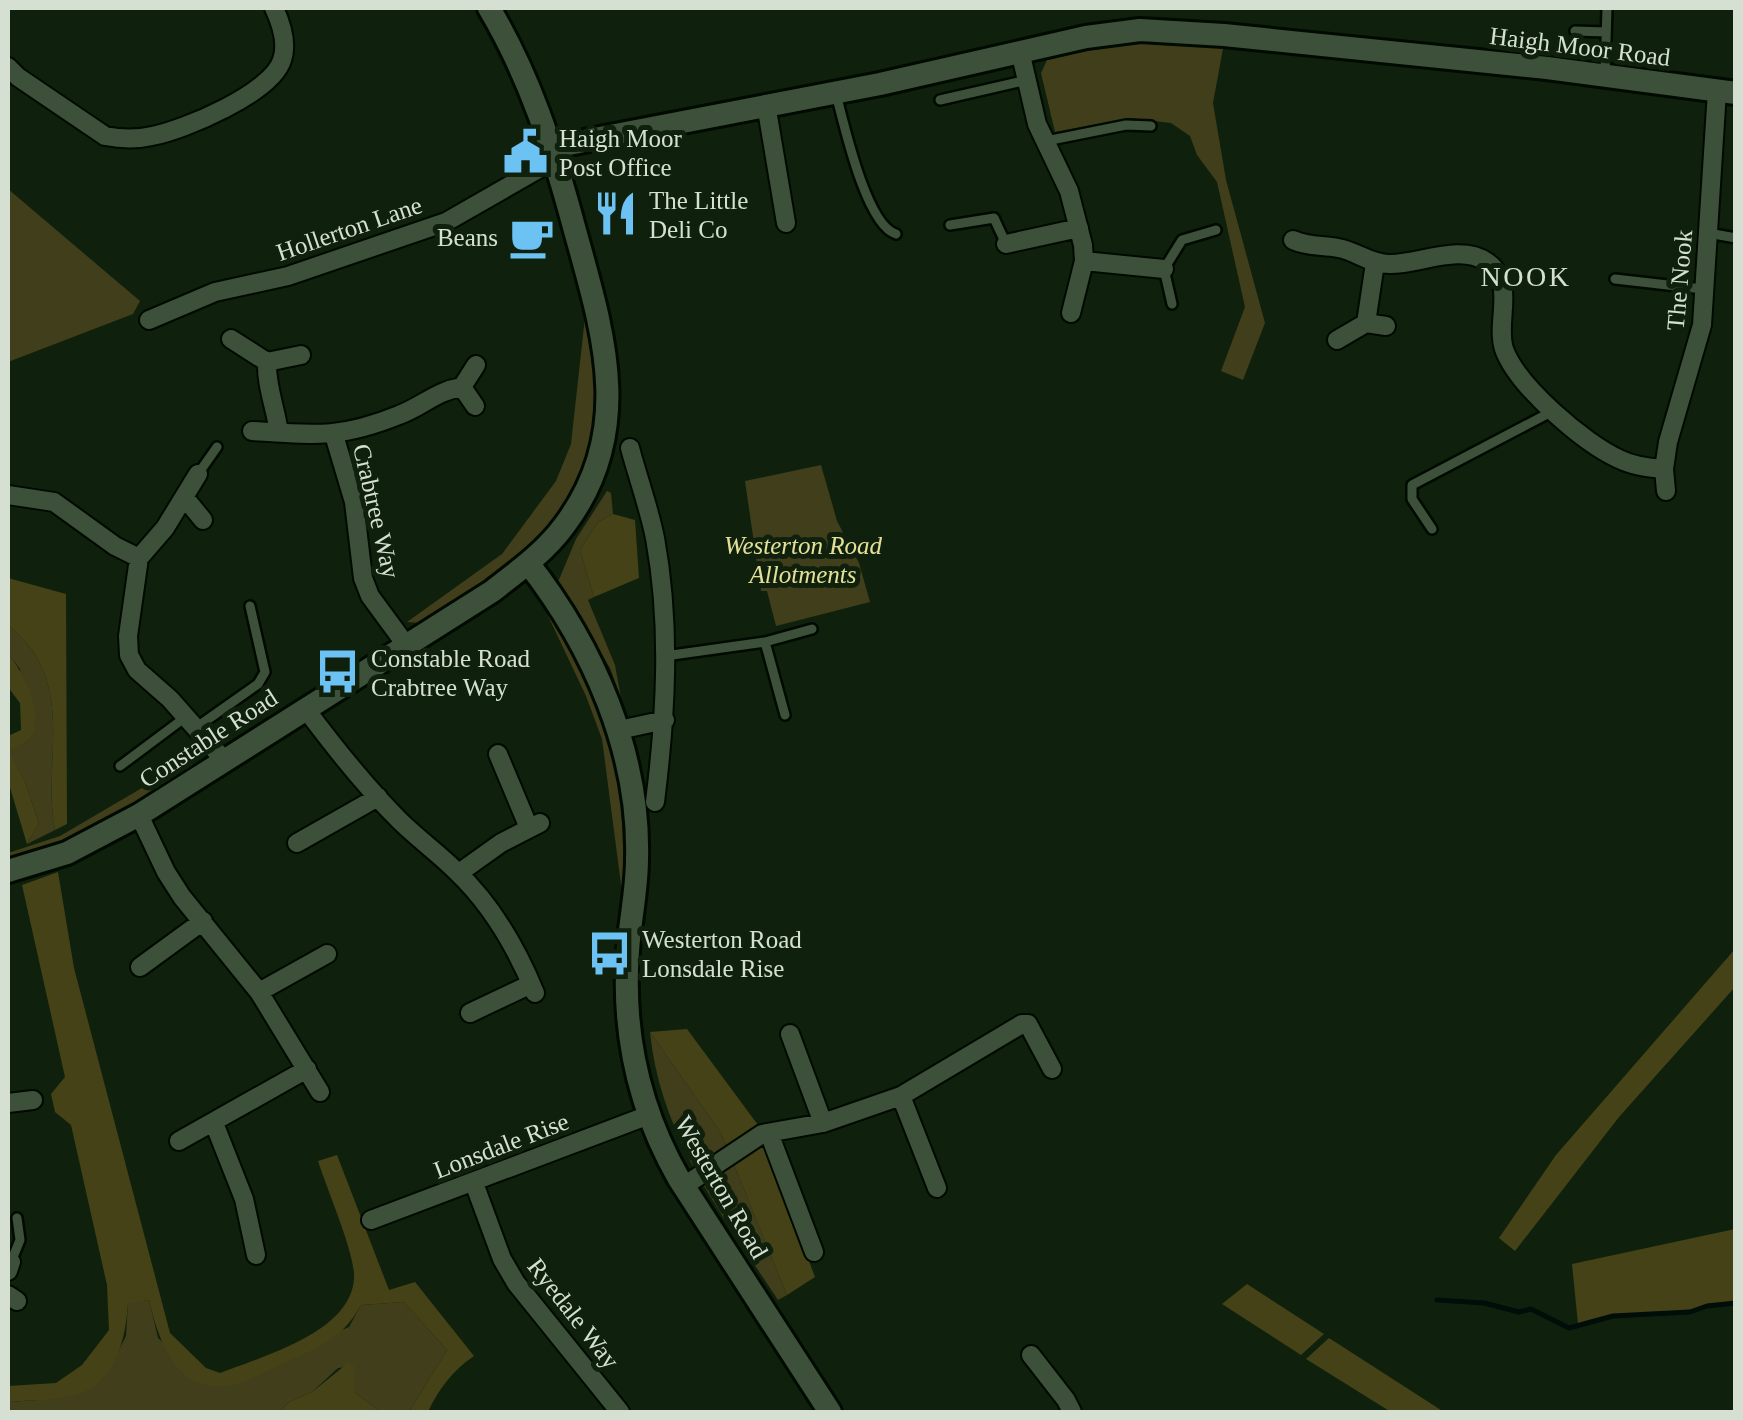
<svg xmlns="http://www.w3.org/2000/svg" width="1743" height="1420" font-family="Georgia,serif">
<rect width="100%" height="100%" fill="#0f210d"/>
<path fill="#413e1b" d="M1140,38L1224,43L1213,103L1226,180L1265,323L1243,380L1221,371L1245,307L1217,182L1197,155L1190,136L1171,123L1130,118L1055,132L1041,73L1047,60Z
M8,189L140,301L133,314L8,362Z
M585,317C591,342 597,367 598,392C598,412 593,434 588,453C560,541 493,577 420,623L407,622L502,554L556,481L571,444Z
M821,465L837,521L859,563L870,602L776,626L767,591H761L745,481Z
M607,491L611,493L613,514L598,522L580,550L594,597L588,600L615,665L621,698L610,668L558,582L576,539Z
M542,603C604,701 629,776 622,892L602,739L586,696Z
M8,624C16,633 27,642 34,653C69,707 43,772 55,830L27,844L39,823L25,782L8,752L28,740L20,669L8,653Z
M200,754C187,792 47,849 8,862V853L60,836Z
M650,1032L721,1133L787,1295L778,1300C723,1216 660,1136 650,1032Z
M149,1300L158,1338L211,1386L349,1327L361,1305L404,1302L447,1350L409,1412H381L354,1392V1366L338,1368L312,1392L289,1402L279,1412H8V1402L39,1400L110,1368L126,1336L128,1302Z"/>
<path fill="#454217" d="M613,514L635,520L639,578L594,597L580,550L598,522Z
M8,578L66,594L67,824L55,830C43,772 69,707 34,653C27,642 16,633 8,624Z
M8,653C22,671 41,706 34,731C31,742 17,746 9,752L25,782L39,823L27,844L8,781V736L21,730L20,703L8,687Z
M58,872L74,968L170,1333L206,1368L220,1373C263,1356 357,1331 354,1273C352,1247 327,1189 318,1161L337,1155L389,1290L415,1282L474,1356C453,1370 438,1390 428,1412H409L447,1350L404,1302L361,1305C342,1340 317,1348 282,1364C266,1371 248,1382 231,1385C177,1396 159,1342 149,1300L128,1303C126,1334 118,1376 86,1391C64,1401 31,1400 8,1402V1386L56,1383L82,1365L109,1330L107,1285L71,1125L55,1112L51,1094L65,1077L22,885Z
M1735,949V987L1619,1117L1515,1251L1499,1238L1556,1155Z
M687,1029L758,1125L815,1277L787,1295L721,1133L650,1032Z
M1735,1229V1303L1707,1306L1690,1312L1613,1316L1578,1324L1572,1264Z
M1247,1284L1324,1334L1301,1355L1222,1304Z
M1329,1338L1444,1412H1391L1306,1359Z
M348,1363L354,1366V1392L381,1412H279L289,1402L312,1392Z"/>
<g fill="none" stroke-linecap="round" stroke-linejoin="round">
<path stroke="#000d09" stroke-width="5" d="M1437,1300L1484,1303L1519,1312L1531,1309L1569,1328L1613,1316L1690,1312L1707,1306L1736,1303"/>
<defs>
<path id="service" d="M1575,31L1606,32
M1605,74L1607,8
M836,94C844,124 866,225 896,234
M940,100L1027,80
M1046,141L1126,125L1151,126
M950,225L994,218L1006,244
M1708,233L1736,238
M1615,279L1703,289
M1172,304L1164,269L1182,240L1216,230
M198,474L217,447
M1432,529L1412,499V485L1553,411
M765,642L785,715
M665,656L765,642L812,629
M197,727L258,684L265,672L250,606
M120,766L187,716
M11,1262L20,1240L17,1218"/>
<path id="minor" d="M1020,51L1037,124L1069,191L1083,245L1084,261L1071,313
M8,67L18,77L105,136C121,139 135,140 152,136C184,130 272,93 282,60C288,43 281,23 274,8
M766,104L786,223
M1293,240C1308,247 1322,245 1338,248C1356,251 1370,264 1389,264C1418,265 1460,243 1487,262C1517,283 1495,321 1504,349C1517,386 1584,443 1619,459C1633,466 1648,468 1664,469
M1006,244L1079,228
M1084,261L1164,269
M149,320L215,292L288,276L446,222L556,159
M1366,323L1375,263
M231,339L267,362L301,355
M1337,340L1366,323L1386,326
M267,362C266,386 276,409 279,433
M475,406L462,387L476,365
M252,431C313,435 340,439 399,415C423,406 436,391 462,387
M334,435L354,502L363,578L370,596L406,645
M630,448C638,478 649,508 655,538C671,625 666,714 655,802
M198,474L165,528L139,558L128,636L129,655L137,670L170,699L223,759
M1666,491L1664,469L1668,442L1702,325L1717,91
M8,495L54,502L115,546L139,558
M185,498L203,520
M305,708C334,747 365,786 399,820C417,838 438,853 456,871C491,904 517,949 535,993
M619,730L665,720
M498,754L529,828
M139,815L166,872L182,897L259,992L320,1092
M297,843L378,797
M459,873L501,843L540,823
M140,967L203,921
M259,992L327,954
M470,1013L531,984
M790,1034L823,1123
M901,1096L937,1188
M8,1103L33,1100
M214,1123L244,1199L256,1255
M769,1133L814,1252
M179,1141L307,1069
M474,1183L502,1259L516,1283L620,1412
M684,1186L762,1134L823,1123L901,1096L1022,1024H1028L1052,1069
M371,1220L649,1115
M8,1271L11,1262
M8,1295L17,1301
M1031,1355L1066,1400L1072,1412"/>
<path id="tertiary" d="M553,147L880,84L1086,37L1140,30L1224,35L1547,68L1736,93
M528,563C593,646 640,753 637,859C637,890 630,920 628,951C622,1031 639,1109 679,1179L830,1412
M8,871L67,853L139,815L491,592C517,572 545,552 564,526C637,430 602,329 574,227C553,149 530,77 489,8"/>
</defs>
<use href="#service" stroke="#000a00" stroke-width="14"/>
<use href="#minor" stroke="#000a00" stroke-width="22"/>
<use href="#tertiary" stroke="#000a00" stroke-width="28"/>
<use href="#service" stroke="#3c503a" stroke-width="9"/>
<use href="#minor" stroke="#3c503a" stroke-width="18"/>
<use href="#tertiary" stroke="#3c503a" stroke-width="22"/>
</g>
<defs>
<symbol id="civic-bare" viewBox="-9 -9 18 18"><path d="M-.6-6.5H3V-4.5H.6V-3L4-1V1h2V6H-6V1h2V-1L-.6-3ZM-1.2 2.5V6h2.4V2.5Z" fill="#6cc2f3" stroke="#0f210d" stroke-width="2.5" paint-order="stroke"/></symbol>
<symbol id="restaurant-bare" viewBox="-9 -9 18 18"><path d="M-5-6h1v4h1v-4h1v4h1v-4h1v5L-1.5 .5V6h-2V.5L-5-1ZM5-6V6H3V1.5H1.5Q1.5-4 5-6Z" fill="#6cc2f3" stroke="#0f210d" stroke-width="2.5" paint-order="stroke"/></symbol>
<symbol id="cafe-bare" viewBox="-9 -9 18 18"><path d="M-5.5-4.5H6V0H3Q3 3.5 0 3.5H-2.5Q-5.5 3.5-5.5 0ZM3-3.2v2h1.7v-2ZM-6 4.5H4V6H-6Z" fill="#6cc2f3" stroke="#0f210d" stroke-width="2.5" paint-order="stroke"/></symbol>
<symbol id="bus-bare" viewBox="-9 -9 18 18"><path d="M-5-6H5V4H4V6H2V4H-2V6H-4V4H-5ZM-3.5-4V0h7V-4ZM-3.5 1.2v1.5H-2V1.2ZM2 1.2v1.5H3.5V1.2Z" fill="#6cc2f3" stroke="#0f210d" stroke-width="2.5" paint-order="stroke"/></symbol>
</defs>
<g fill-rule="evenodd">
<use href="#civic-bare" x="494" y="120" width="63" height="63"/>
<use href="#restaurant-bare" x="584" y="182" width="63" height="63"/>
<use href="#cafe-bare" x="500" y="206" width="63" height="63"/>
<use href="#bus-bare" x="306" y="640" width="63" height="63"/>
<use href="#bus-bare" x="578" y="922" width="63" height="63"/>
</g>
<g text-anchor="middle" stroke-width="10" stroke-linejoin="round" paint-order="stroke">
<g font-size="25" fill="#d5e0d3" stroke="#0f210d">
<text transform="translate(1580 46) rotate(7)" y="9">Haigh Moor Road</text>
<text transform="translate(349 228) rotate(-19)" y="9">Hollerton Lane</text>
<text transform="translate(1679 280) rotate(-85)" y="9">The Nook</text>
<text transform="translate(377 511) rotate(77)" y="9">Crabtree Way</text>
<text transform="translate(208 738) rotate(-33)" y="9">Constable Road</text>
<text transform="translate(501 1145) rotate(-21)" y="9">Lonsdale Rise</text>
<text transform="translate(722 1187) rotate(60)" y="9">Westerton Road</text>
<text transform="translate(574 1313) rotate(52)" y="9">Ryedale Way</text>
</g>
<g font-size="25" fill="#d5e0d3" stroke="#0f210d" text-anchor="start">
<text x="559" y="147">Haigh Moor<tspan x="559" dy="29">Post Office</tspan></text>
<text x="649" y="209">The Little<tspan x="649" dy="29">Deli Co</tspan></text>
<text x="498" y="246" text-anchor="end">Beans</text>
<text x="371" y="667">Constable Road<tspan x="371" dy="29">Crabtree Way</tspan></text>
<text x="642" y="948">Westerton Road<tspan x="642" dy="29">Lonsdale Rise</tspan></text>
</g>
<g font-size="25" font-style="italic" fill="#e5e098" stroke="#0f210d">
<text x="803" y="554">Westerton Road<tspan x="803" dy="29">Allotments</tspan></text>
</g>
<g font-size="28" letter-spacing="2.5" fill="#d5e0d3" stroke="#0f210d">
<text x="1526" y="286">NOOK</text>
</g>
</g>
<rect width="1743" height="1420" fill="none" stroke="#d5e0d3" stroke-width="20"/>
</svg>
